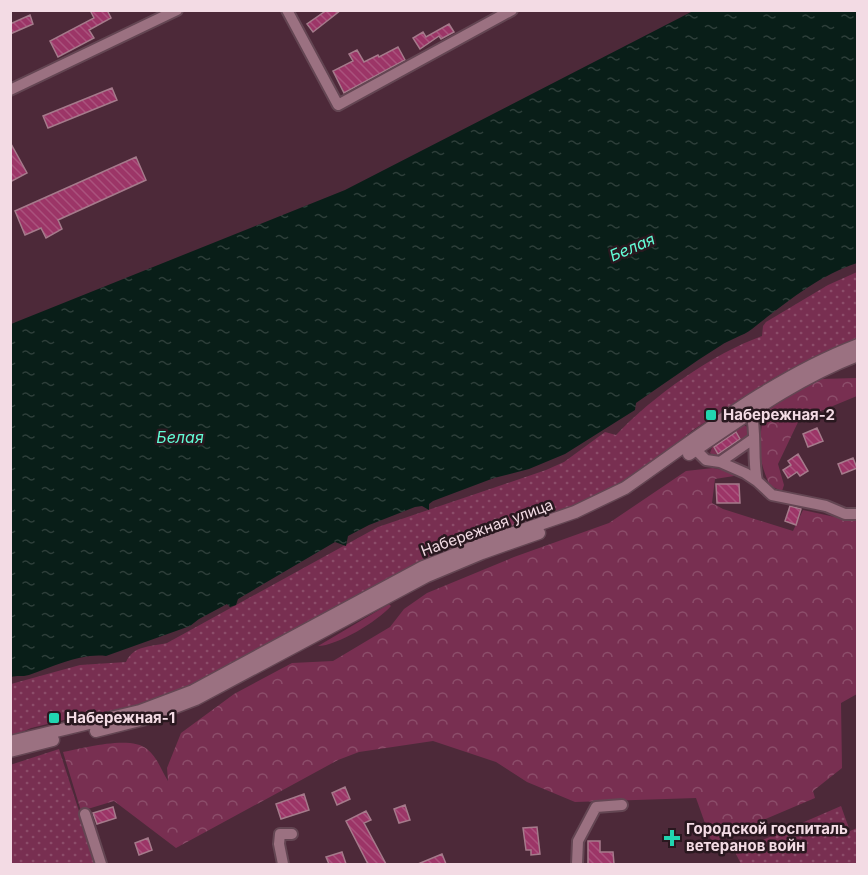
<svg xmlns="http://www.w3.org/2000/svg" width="868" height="875" font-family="Inter,sans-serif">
<defs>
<pattern id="forest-crowns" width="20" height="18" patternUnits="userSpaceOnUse" patternTransform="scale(1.5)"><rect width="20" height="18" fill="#782f51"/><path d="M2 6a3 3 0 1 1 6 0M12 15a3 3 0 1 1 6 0" fill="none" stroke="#8c4d6a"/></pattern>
<pattern id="park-dots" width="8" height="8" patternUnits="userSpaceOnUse" patternTransform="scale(1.5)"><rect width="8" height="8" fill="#782f51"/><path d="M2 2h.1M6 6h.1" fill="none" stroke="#8c4d6a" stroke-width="1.8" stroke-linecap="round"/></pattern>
<pattern id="water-ripples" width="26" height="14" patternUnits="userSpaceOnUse" patternTransform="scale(1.5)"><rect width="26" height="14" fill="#091e18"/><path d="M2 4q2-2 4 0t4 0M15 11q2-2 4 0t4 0" fill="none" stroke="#2d3e39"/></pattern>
<pattern id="building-back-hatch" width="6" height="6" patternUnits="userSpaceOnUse" patternTransform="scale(1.5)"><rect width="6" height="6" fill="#9c3567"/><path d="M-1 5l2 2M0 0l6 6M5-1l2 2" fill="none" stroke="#aa527d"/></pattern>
</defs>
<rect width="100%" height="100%" fill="#4d2939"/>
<path fill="#782f51" d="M744,425L749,428L747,436L720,455L715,456L710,453L713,445Z
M389,604L391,606C378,621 337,646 318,646Z"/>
<path fill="url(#forest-crowns)" d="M857,378V396L799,420L778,464L784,485L782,491L770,486C757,457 759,446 763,416L785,396L820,379Z
M713,468L733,472L734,476L715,479L712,503L723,509L793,531L803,510L844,519L857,518V694L841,703L842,768L813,791L815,798L721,838L716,854L696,798L575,802L527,782L496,762L433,741L359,752L338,760L176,848L114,801L81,811L63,752C83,748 131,735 147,749C158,758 161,770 168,781L167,768L181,733L234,694L292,663L333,661L390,627L404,609L427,593L514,557L609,523L686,471Z"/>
<path fill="url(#park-dots)" d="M857,272V340L817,356L772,379L693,430L654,461L602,494L191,686L139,706L100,716L76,717L31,728L11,737V684L80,665L126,662C134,645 150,647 167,643L378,527L546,470L564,462L605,432L616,435C653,396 712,354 762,336L763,326L766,322L828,285Z
M59,749L96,864H11L10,765Z
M841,806L850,831L857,828V864H741L735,852Z"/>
<path fill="url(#water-ripples)" d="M693,11H857V263C819,275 784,304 752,329C743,336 730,339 720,346C691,364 664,384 636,403L635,410L565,454L529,469L494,478L433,501L429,504V510L422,506L415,507L369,525L348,536L346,546L335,542L238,599L236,605L230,607L227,604L199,619L190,626L106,656C80,653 53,667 29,675C22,677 17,675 11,677V324L345,190Z"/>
<path fill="url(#building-back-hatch)" stroke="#a57a8b" stroke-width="1.5" d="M90,10H107L111,18L89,30L94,38L58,57L50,41L94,18Z
M327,10H341L313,32L307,24Z
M30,15L33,24L10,34V24Z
M449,24L454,32L441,39L439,36L420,49L413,38L423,32L426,37Z
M398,47L405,60L344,93L333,71L353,61L349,54L357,50L364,62L378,55L379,57Z
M112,88L117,100L48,128L43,116Z
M10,142L27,173L10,182Z
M136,157L146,180L58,220L62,229L46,238L41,228L25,235L15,211Z
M817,428L823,441L808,447L803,434Z
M736,432L740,439L718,454L714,447Z
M798,454L808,471L800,476L797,472L788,478L783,470L791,465L788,461Z
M853,458L857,468L842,474L838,464Z
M716,484H739L740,503H717Z
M790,506L801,509L796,525L785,521Z
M345,787L350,799L337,805L332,793Z
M304,794L309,810L281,819L276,804Z
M405,805L410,820L399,823L394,809Z
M113,807L116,818L97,824L93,813Z
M366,811L371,820L364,823L386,864H368L346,821Z
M537,827L540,854L531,855V850H526L523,828Z
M148,838L152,850L139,855L135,843Z
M588,841H600V852H613L614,864H588Z
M342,852L346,864H329L326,857Z
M442,854L446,864H418Z"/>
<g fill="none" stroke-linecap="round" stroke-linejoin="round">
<defs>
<path id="minor" d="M287,10L338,105L512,10
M10,90L177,10
M751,412C757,432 752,458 757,481
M696,450L706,460L720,462L745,473L757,481L772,495L826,506L845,514H858
M720,462L753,439
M85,814L101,864
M283,864L279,844L280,834H292
M577,864L578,841L596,807L622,805"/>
<path id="tertiary" d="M689,454C744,417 796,379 858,355
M96,731L144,719L196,699L427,576L482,553L539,533
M10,742L140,711L193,691L423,567L481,544L575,512L625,488C700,436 772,378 858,345
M10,751L53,740"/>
</defs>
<use href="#minor" stroke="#644653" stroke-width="14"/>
<use href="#tertiary" stroke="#644653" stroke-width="15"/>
<use href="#minor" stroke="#9b7181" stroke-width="10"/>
<use href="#tertiary" stroke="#9b7181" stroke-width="12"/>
</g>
<g fill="#21d5b0" stroke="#29181f" stroke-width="2">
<rect x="705" y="409" width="12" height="12" rx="3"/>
<rect x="48" y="712" width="12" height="12" rx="3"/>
<path d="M669 829h6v6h6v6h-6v6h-6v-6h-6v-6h6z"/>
</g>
<g text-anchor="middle" stroke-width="5" stroke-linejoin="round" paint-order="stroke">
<g font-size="15" font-weight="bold" fill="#f3dbe4" stroke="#29181f" text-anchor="start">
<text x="723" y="420">Набережная-2</text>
<text x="66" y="723">Набережная-1</text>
<text x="686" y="834">Городской госпиталь<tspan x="686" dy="17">ветеранов войн</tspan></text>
</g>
<g font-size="15" fill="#f3dbe4" stroke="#29181f">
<text transform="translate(487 528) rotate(-20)" y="5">Набережная улица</text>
</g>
<g font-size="16" font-style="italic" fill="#62fbd5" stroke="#29181f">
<text transform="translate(632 247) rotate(-23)" y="6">Белая</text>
<text x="180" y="443">Белая</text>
</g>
</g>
<rect width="868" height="875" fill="none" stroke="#f3dbe4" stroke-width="24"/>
</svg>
